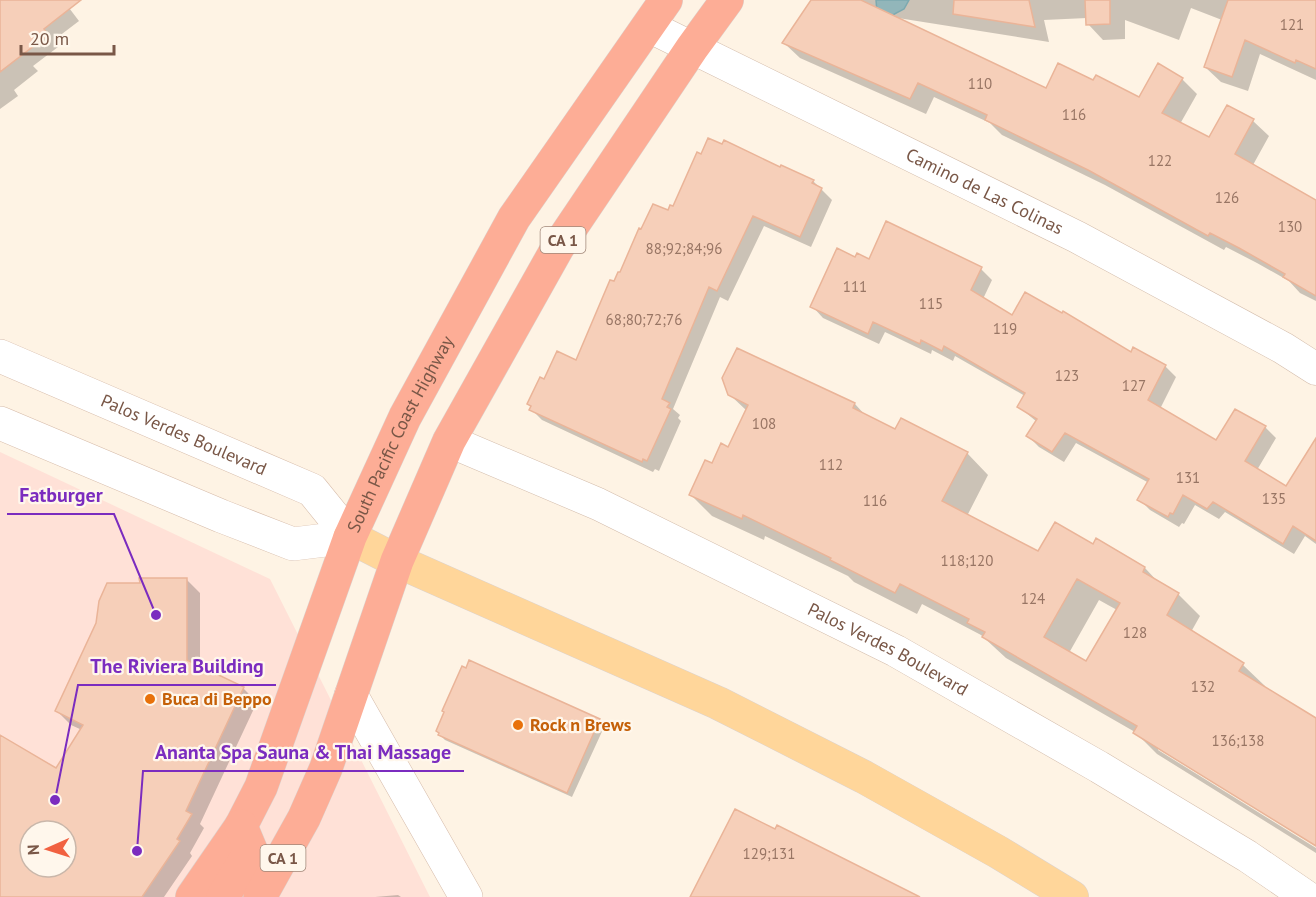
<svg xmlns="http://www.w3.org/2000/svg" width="1316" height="897" font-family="'PT Sans',sans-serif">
<rect width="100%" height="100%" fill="#fef3e4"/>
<path fill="#ffe1d7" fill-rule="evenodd" d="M0,452L270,579L430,897H0ZM30,831H66V867H30Z"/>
<path fill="#b7e4e9" stroke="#9cd4dc" stroke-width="1.5" d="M876,0H909L904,9L889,17L877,12Z"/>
<path fill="#0003" fill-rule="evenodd" d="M0,0H63L79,21L54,40L58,47L33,66L38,71L14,90L18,96L0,109Z
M813,0H1316V80L1260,54L1248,91L1221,82L1205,67L1222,20L1191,8L1179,40L1125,20V39L1103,40L1088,24L1087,18L1044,20L1049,42L898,18L1047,90L1094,82L1139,99L1182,79L1197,94L1180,124L1210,139L1227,107L1253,121L1269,136L1253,165L1316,201V301L1300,293L1289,281L1257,263L1226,247L1224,250L1105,185L1002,135L990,123L934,97L926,114L800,58L784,43Z
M781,169L813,181L832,200L811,247L764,226L728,301L720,297L673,409L680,415L678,418L681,421L659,471L655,469L653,472L542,420L531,409L544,381L577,362L615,283L668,212L674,208Z
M856,259L981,269L992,280L983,299L1012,317L1165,366L1176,377L1160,409L1216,442L1265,427L1276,438L1257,470L1287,488L1316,459V544L1305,536L1294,554L1225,512L1219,519L1195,505L1184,524L1182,523L1179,527L1150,510L1139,499L1149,483L1076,443L1064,462L1039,447L1028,436L1037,422L1019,407L1025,396L955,356L953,361L932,350L931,354L885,332L879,344L823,318L812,306Z
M737,350L855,404L866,416L896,431L967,453L988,475L967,516L1039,553L1093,546L1097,540L1145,568L1159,583L1178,594L1200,616L1191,632L1243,665L1265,686L1264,688L1316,720V844L1158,747V750L1316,848V853L1157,754L1135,732L1006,658L981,635L922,604L917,614L854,582L848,576L765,536L764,540L712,516L691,495L713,465L729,449L747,411L729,394ZM1099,600L1117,610L1087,663L1069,653Z
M187,580L200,593V668L244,689L257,702L200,824L204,828L190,853L192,856L164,897H0V737L57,770L82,730L71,725L57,711L142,584ZM30,831H66V867H30Z
M599,720L605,725L572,797L445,740L440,735Z
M398,895L401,897H375Z"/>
<path fill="#f6cfb9" stroke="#eab498" stroke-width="1.5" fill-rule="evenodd" d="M0,0H81L44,29L48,35L0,72Z
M811,0H861L1046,88L1058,63L1093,80L1096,75L1139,97L1158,63L1183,78L1162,113L1209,137L1227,105L1254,119L1235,154L1316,200V296L1283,277L1285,274L1239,248L1210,233L1208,236L1088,170L985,120L987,115L918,83L910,99L782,43Z
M954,0H1029L1035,27L953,14Z
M1085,0H1110V24L1086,25Z
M1228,0H1316V69L1296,60L1295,63L1245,40L1232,77L1204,67Z
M708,138L722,144L724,140L780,167L781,165L814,180L812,183L822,188L800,237L753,216L717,291L709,287L662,399L670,403L667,407L671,409L647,461L643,459L642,462L529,410L531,406L527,404L540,377L544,379L557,351L576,360L610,280L614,281L618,272H620L639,228L641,229L653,204L668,210L670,205L673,206L697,152L701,154Z
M886,221L982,267L971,290L1012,315L1025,292L1062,313L1063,311L1131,352L1133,347L1166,365L1148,400L1216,440L1235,409L1266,426L1245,461L1286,486L1316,438V541L1293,526L1283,544L1213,502L1207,509L1183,495L1173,514L1170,513L1168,517L1137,500L1149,479L1065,433L1052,452L1026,436L1037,419L1017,407L1025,393L944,346L942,351L921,340L920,344L873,322L868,334L810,307L837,248L855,257L857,253L869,259Z
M737,348L855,403L853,408L895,429L901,418L968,452L942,501L1038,551L1055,522L1093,544L1096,538L1145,567L1143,572L1179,593L1167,615L1244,663L1239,671L1316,718V846L1133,733L1137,726L982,637L985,632L967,623L969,619L900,584L895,593L830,560L831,558L743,515L742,519L689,495L705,460L712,463L721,443L728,447L748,405L728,395L722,378ZM1077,579L1120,603L1086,661L1044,637Z
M139,578H187V660L244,687L186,811L192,814L177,839L180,841L142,897H0V735L56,768L83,725L55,711L96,623L99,601L107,583H140ZM30,831H66V867H30Z
M469,660L600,719L567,793L438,735L439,733L436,731L444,712L442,711L462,666L466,668Z
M735,809L775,829L777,825L920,897H690Z"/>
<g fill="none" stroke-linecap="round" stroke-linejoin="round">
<defs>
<g id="street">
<path id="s1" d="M648,26L1077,237L1283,348L1316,369"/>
<path id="s2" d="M449,441L598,504L896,651L1099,767L1247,856L1307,897"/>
</g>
<g id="secondary">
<path id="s3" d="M0,356L312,490L350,537"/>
<path d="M0,423L221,516L293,544L350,537"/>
<path d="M351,695L466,897"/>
</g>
<path id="primary" d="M350,537L397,561L718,703L864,777L998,852L1072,897"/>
<g id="highway">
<path id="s4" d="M192,897L241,826L261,787L350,537L405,417L514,218L666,0"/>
<path d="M223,897L251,850L241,826"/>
<path d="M260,897L304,818L326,768L397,561L449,441L558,247L692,48L727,0"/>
</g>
</defs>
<use href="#street" stroke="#d3bcab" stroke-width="33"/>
<use href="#secondary" stroke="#d6bba9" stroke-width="34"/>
<use href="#primary" stroke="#dcd3cf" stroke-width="34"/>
<use href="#highway" stroke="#dcd3cf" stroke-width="34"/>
<use href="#street" stroke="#fff" stroke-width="32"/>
<use href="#secondary" stroke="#fff" stroke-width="33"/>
<use href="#primary" stroke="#ffd69a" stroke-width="33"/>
<use href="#highway" stroke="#fdad96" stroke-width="33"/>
</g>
<g fill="#e8710a" stroke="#fff7ec" stroke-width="2">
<circle cx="150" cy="699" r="6"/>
<circle cx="518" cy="725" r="6"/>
</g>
<g text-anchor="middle" stroke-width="4.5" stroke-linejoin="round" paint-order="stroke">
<g font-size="15" fill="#987564">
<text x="1292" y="30">121</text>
<text x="980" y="89">110</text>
<text x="1074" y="120">116</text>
<text x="1160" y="166">122</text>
<text x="1227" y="203">126</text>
<text x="1290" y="232">130</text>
<text x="684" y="254">88;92;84;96</text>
<text x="855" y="292">111</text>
<text x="931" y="309">115</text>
<text x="644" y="325">68;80;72;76</text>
<text x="1005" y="334">119</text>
<text x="1067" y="381">123</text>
<text x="1134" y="391">127</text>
<text x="764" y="429">108</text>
<text x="831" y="470">112</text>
<text x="1188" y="483">131</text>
<text x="1274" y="504">135</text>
<text x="875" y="506">116</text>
<text x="967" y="566">118;120</text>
<text x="1033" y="604">124</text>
<text x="1135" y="638">128</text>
<text x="1203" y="692">132</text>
<text x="1238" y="746">136;138</text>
<text x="769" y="859">129;131</text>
</g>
<g fill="#fff7ec" stroke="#a18778" stroke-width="1.5">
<rect x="540.5" y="227" width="45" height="26" rx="4.5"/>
<rect x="260.5" y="845" width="45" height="26" rx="4.5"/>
</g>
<g font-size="16" font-weight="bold" fill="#795747">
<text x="563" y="246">CA 1</text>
<text x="283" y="864">CA 1</text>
</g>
<g font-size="18" fill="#795747" stroke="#fff7ec">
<text dy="6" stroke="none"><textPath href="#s1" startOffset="375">Camino de Las Colinas</textPath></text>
<text dy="6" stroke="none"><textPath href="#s3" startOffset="200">Palos Verdes Boulevard</textPath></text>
<text dy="6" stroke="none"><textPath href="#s4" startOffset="510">South Pacific Coast Highway</textPath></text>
<text dy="6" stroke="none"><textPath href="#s2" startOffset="486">Palos Verdes Boulevard</textPath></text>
</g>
<g font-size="18" font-weight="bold" fill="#c56008" stroke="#fff7ec" text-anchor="start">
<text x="162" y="705">Buca di Beppo</text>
<text x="530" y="731">Rock n Brews</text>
</g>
</g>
<path fill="none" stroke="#7b2cbf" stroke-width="2" d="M156 615L114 514H7M55 800L78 685H276M137 851L143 771H464"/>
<g fill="#7b2cbf" stroke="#fff7ec" stroke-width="2">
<circle cx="156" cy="615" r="6"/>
<circle cx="55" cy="800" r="6"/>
<circle cx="137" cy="851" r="6"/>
</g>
<g font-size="20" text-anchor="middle" font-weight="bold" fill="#7b2cbf" stroke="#fff7ec" stroke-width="4.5" stroke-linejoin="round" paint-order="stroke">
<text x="61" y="502">Fatburger</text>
<text x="177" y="673">The Riviera Building</text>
<text x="303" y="759">Ananta Spa Sauna &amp; Thai Massage</text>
</g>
<g transform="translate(48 849) rotate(267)"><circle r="28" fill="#fff7ec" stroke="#c9b7aa" stroke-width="1.5"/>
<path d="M0-4.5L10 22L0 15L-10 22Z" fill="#f16140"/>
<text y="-9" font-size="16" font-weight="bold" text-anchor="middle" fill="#795747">N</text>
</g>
<path d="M21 45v9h93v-9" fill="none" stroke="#795747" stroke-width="3"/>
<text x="30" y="45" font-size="18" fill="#795747" stroke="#fff7ec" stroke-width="4.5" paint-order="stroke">20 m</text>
</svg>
